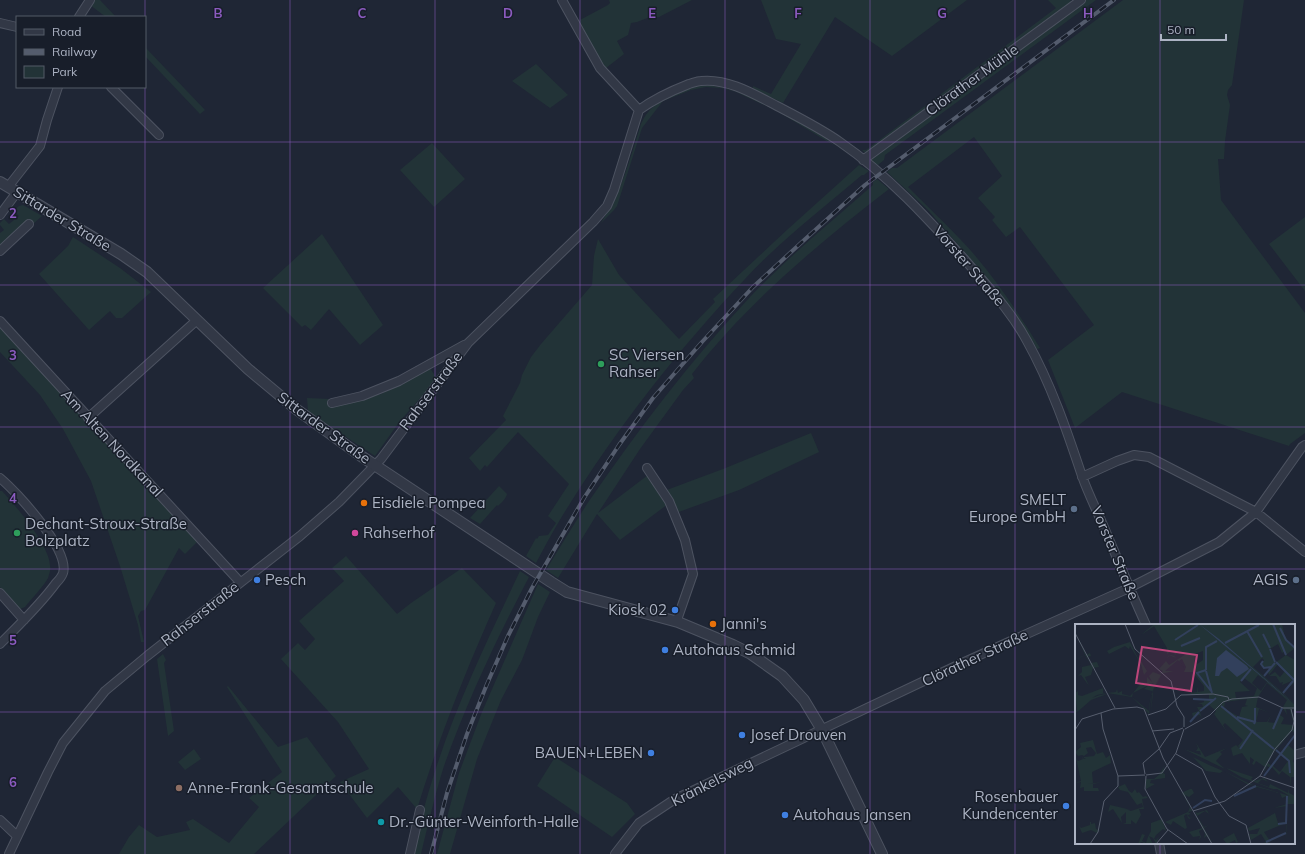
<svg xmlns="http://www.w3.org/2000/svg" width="1305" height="854" font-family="Mulish,sans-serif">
<rect width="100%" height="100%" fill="#1f2635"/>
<path fill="#223337" d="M94,0H100L116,17H106L90,5Z
M609,0H692L659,17H650L637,22L631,23L628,35L617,41L624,54L606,68L596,54L578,21L608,5L610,3Z
M761,0H967L892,56L835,17L783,103L753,89V86L771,94L801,44L776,39Z
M1048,0H1070L1073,3L866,154L862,150H866L1056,8Z
M1085,0H1096L885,155L884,160L878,165L871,160Z
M1123,0H1244L1232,85L1228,90L1227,95L1230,105L1225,141L1224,159H1218L1221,200L1305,313V433L1290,444L1289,446L1122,392L1075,428L1048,360L1094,325L1020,227L1006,237L992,220L995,217L978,198L1002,176L974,137L908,187C925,204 943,221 960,239C991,271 1017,311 1040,348L1037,349L1015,313L992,284L928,210L887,172L892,168H897Z
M145,47L205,110L200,114L145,56Z
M536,64L568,95L550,108L512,81Z
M706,85C750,90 787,116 825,138L835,146L777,111L736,92L721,88L706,87L691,90L663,101L642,128L617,206L614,210L601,223C621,193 630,159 641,124C643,120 645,115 649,111C656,102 685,88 697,86C700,85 703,86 706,85Z
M432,143L465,179L434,207L400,170Z
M859,165L869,171L864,175H862C822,209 780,241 745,279C676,352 613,433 561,518C552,533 544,548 536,563L526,556L536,538L537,539L539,536L548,535L556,523L548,516L569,484L518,432L487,467L485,465L480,471L469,458L506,420L503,416L520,383L522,375L531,357L541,344L592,285L594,256L598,239L619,275L679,339L715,302L713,299L788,229Z
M877,179L889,189C818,244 747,303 692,374L694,378L683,390L640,449L598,513L648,475L668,504L620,540L597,514L558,578L546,570C560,547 574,524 589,501C638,430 691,360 750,297C788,257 831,222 873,185V182Z
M23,205L42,216L32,225L0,247V233L4,230L0,225V223L4,219L9,224L19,216L14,210L19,206Z
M1305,217V291L1269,244Z
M322,234L383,325L360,345L329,309L311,330L305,325L302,327L263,288Z
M73,237L120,268L151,292L122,318H116L110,311L89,330L39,274L68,246Z
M0,327L198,541L185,554L179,548L145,610L141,611L138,616L144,642H141L138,625L120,566L91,481L63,429L40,395L0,352Z
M430,368L437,379L400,421L375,456L308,412L307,398L330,399L332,406L381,394Z
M811,433L819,452L739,490L676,513L664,491L723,469Z
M499,486L507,494C506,499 501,503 498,506L497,505L480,524L470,518Z
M0,491H2C16,506 50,546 50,566C51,569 49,575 48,578C44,586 31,599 25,607L20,609L16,607L0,587Z
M346,556L397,614L411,603L462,568L496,603C466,670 439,738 417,809L398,787L367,818L340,782L369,769L338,722L281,659L298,643L305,650L315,639L299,621L344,581L332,568Z
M520,571L529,577C497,638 467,701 444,766C435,794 428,825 421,854H412C419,830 424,805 432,781C454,708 488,639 520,571Z
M538,584L550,592L538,617L522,660L501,700L477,759L450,854H437L459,773L482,712Z
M163,654L166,660L164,663L174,731L168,736L157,659Z
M228,686L278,747L307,737L336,776L254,854H119L129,837L139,825L157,837L190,830L186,822L193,819L229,843L259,807L249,798L282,772L227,687Z
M194,749L201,759L185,770L178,762Z
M555,757L627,803L635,814L612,837L537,786Z"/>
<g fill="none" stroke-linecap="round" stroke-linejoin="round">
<defs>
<path id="minor" d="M562,0L600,68L639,110
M79,17L90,0
M0,23L17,27
M111,87L159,135
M639,110C654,99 671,91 689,84C693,83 697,81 701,81C727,78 754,94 777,106C798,117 820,128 840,142C888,175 927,218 966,261C988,287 1011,311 1027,341C1051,384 1067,431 1082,476C1088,493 1096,509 1103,525C1117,558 1131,592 1146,625
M863,160L1081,0
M8,187L40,146L47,120L58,87
M0,215L17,192
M0,251L29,224
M0,321L240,582
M332,403L362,396L399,381L464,345
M88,418L197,320
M647,468L669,501L685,540L693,574L678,617V622
M1082,477L1117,461L1134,455L1149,457L1256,512L1305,552
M0,478C17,492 70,550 63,573C62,576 59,580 56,583C40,605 20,624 0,644
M0,593L24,620
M1294,755L1305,752
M0,820L17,836
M1159,843L1161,854
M9,854L48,772L63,743L105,691L147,656L300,536L339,502L381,459L468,343L593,222L607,206L614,190L639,110
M410,854L420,810
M615,854L639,823L675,799L962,663L1129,588L1219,542L1256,512L1302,447L1305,445"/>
<path id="tertiary" d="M0,182L121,254L147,272L248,369L296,409L361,456L551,582L567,592L678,622L733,645L751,654L782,676L804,700L822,730L882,854"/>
</defs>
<use href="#minor" stroke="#4d5361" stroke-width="10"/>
<use href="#tertiary" stroke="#4d5361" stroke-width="12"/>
<use href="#minor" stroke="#323846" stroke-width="8"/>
<use href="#tertiary" stroke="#323846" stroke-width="10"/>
<defs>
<path id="rail" d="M431,854L447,793L467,734L487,684L508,636L532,588L584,498L619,445L653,398L702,342L753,287L802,242L865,185L1114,0"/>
</defs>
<use href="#rail" stroke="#545c6d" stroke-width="4"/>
<use href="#rail" stroke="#181e2a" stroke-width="2.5" stroke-dasharray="8" stroke-linecap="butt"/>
</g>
<path fill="none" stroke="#8c5bc0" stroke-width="1" stroke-opacity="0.55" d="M145,0V17M290,0V854M435,0V854M580,0V854M725,0V854M870,0V854M1015,0V854M1160,0V625M145,17V87M145,87V854M0,142H1305M0,285H1305M0,427H1305M0,569H1305M0,712H1076M1294,712H1305M1160,843V854"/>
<g fill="#2e9e5b" stroke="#181e2a" stroke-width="1.5">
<circle cx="601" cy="364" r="4"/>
<circle cx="17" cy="533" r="4"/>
</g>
<g fill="#e8710a" stroke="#181e2a" stroke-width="1.5">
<circle cx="364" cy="503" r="4"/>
<circle cx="713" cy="624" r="4"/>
</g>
<g fill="#5c6f8a" stroke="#181e2a" stroke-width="1.5">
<circle cx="1074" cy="509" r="4"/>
<circle cx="1296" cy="580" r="4"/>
</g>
<circle fill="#d1479c" stroke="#181e2a" stroke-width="1.5" cx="355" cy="533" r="4"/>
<g fill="#3f7fe0" stroke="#181e2a" stroke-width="1.5">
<circle cx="257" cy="580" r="4"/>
<circle cx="675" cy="610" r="4"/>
<circle cx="665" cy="650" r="4"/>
<circle cx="742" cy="735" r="4"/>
<circle cx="651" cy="753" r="4"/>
<circle cx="1066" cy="806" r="4"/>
<circle cx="785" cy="815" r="4"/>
</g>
<circle fill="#8d6e63" stroke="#181e2a" stroke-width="1.5" cx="179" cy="788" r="4"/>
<circle fill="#0f9aa8" stroke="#181e2a" stroke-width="1.5" cx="381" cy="822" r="4"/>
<g text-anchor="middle" stroke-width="3" stroke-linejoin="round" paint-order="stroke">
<g font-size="15" fill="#acb3c3" stroke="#181e2a">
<text transform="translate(972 80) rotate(-36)" y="5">Clörather Mühle</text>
<text transform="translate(62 219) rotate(31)" y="5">Sittarder Straße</text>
<text transform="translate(969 266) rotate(49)" y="5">Vorster Straße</text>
<text transform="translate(431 391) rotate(-53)" y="5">Rahserstraße</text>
<text transform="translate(324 428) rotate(36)" y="5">Sittarder Straße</text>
<text transform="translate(112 443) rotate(47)" y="5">Am Alten Nordkanal</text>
<text transform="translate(1115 553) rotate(67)" y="5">Vorster Straße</text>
<text transform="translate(200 614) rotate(-38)" y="5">Rahserstraße</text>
<text transform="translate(975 658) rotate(-25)" y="5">Clörather Straße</text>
<text transform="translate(712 782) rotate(-27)" y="5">Kränkelsweg</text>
</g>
<g font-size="15" fill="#acb3c3" stroke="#181e2a" text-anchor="start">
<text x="609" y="360">SC Viersen<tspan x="609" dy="17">Rahser</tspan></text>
<text x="1066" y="505" text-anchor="end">SMELT<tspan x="1066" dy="17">Europe GmbH</tspan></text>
<text x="372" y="508">Eisdiele Pompea</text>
<text x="25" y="529">Dechant-Stroux-Straße<tspan x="25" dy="17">Bolzplatz</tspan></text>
<text x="363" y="538">Rahserhof</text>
<text x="265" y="585">Pesch</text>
<text x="1288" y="585" text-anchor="end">AGIS</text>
<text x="667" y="615" text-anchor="end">Kiosk 02</text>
<text x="721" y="629">Janni's</text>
<text x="673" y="655">Autohaus Schmid</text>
<text x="750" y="740">Josef Drouven</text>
<text x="643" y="758" text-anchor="end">BAUEN+LEBEN</text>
<text x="187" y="793">Anne-Frank-Gesamtschule</text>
<text x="1058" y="802" text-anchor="end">Rosenbauer<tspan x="1058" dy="17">Kundencenter</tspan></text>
<text x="793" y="820">Autohaus Jansen</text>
<text x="389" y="827">Dr.-Günter-Weinforth-Halle</text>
</g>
</g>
<g transform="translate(1075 624)">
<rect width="220" height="220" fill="#1f2635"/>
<path d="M79,0H207L210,14L220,24L211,31L220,36V58L208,69L217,77L220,69L217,77L220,80L177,44L220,81L217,86L219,102L215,86L211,85L212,91L208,84L204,90L209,94L206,100L218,101L220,109L217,107L201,126L206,130L220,111L213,121L220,127L218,138L220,139V153H216L215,163V153L207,147L204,151L197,143L189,153L195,144L192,142L189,148L190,143L181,137L179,141L177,140L179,136L175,133V140L167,129L158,132L156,124L161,121L165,125L163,122L168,116L150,99L148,101L152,108L139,90L141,87L134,81L125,88L127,95L125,91L119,92L115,98L118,93L117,89L124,87L122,83H128L127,80H123L129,78V76L117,75H134V70H138H111L122,68V62L123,68L129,67V62L119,50L123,48H109L111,43L107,35L104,37L109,44L103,36L90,47H99L85,50L88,47L84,45L91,37L94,41L111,30L102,29L99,32L101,34L94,31L91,36L94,32V31H96L99,32L100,30L97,27L92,30V24L79,2L78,3L66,11ZM203,20L207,29L209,28L211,31L200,39L195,25ZM128,27V36L119,42L120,30ZM187,34L189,36L186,42L189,44L196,43L189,52L193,48L194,51L203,40L210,47L205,53L200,48L194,52H201L205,59L208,58L207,61L219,56L208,69L178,43ZM183,51L192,58L186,67L177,59ZM169,54L182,64L179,72L161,74L160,68L175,67L165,58ZM192,59L212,76L199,99L193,98L196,91L192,98H181L184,85L195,89L181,83L183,73ZM172,75L170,81L173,82L167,83L164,93L149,84L150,78ZM200,126L205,130L197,142L193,139ZM206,131L213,137L205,148L198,142ZM0,6L11,31L15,29L16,32L12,33L15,39L22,38L24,43L18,44L16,51L10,53L14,62L6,51L3,52L7,48V43L16,41L10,31L5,33L6,42L5,34L0,36L10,31ZM55,18L63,34L66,31L67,32L64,34L72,47L69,51L66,40L55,22L54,25L50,22L34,30L32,27L39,23V19V23ZM78,48L86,51L78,68L76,89L77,70L85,52L76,70L74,90L57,73L32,69L41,68L42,65L43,69L47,67V70L55,72L58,69L57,73L74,87L75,76L77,67L69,65L74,61H79L78,59L58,69L67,58L72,59V53L77,58L74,52ZM28,64V69H31L22,71L17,74L25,71L32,70L16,76L0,90L4,86L0,89L2,86L0,69L3,67V71L7,72ZM18,116L22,130L28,128L31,134L35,131L36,139L17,148L18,159L13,160L27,158L18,160V164H23L24,167H9V163L5,164L6,158L0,159L6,157L1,134L3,137L8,135L6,132L9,135L11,134H9V133L19,132L21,129L16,123L11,124L13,129L9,132L7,131L3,132L0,128L6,123L5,119ZM121,119L130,133L152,124L145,128L147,130L141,137L150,145L109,125L126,131L125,127H121L123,124ZM118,133L134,141L148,147L145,149L131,147ZM90,140L88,146L92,143L88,149L90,150V154L76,156L75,159L80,160L71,165V155H79L85,150ZM151,144L178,153L176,155L179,157L189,154L193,158L187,155L183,159L194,163L195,160L213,169L214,164V169L220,172V180H212L211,220V209L191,220L189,219L191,218L186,210L176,216L174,210H182L185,204L174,207L173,204L200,189L203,199L211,198L212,182L199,184L212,180V172L207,174L205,169L182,163L174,166L179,161H174L149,147L175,160L215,172L202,165H198L166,153ZM211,199V209L195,217L189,208ZM50,160L54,167L57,169L60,165L62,169L64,168L68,173L71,172L73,174L67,175L69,185H64L66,191L61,200L56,196V200H48L51,199V188L46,193L47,199L38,185L33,188L35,181L44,183L54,186H58H55L45,183L56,187L68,183L67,179L62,181L53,168L45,166L43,163ZM115,165H117L119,169L114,173L110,171L117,187L113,188L116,190L113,191L111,190L115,194L118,193L114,195L111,190L109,192L112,204L110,205L98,197L96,201L90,198L113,188L115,183L107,169L104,170ZM132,186L134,190L130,187L122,192L129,203L134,201L129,204L138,220L132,212L129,214L130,210L128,205L124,207L126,213L124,216L125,212L118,213L114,208L127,204L120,187L122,189ZM87,195L91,207L88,205L81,211L79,215L81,216L84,213L81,220L78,214L74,212L78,220H71L67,218L63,220L67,210L70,211L67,217L71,219L73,213L76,207V199ZM15,198H16V200L20,199L21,205L24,206L22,209L16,206L7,209L1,215L0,220L1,215L7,209L4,202L6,204L15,201ZM159,209L163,218L161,219L160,216L152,220L148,215Z" fill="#223337" fill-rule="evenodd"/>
<path d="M124,0L144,15L220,81L143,16ZM151,26L172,42L174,45L162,53L152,44L146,48L144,52H140L142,34Z" fill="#32405c"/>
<path fill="none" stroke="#32405c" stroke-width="2" d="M198,0L211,31M205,4L211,16L220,24M172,7L187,33M188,10L195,24M100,16L123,1M150,19L184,1M106,22L125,14M195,25L200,38M188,37L186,40L189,44L196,43M201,38L220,57M131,46V23L142,17M131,46L122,49L136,67M131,47L137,69M189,52L200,39M166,57L176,45M208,69L218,57M118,75L139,76M146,82L199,125M125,87L141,74M162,93L180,98L179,100M180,97V84M115,98L124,88M198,105L207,84M165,125L178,106M201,126L214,137L215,149M189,152L220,111M159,172L181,162M118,184L130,176L137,177M203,200L211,199L212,172M191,218L211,209"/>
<path fill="none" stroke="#575e6e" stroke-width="1" d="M50,0L60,25L96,57L102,82L109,93V103M0,9L40,84M26,89L28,105L43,152M73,91L91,85L106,71L138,70L153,73L154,76M110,105L135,91L148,78L157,75L184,73L208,84H220M0,106L7,95L38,85L62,83L69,85L88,134L137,220M77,107L99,105M101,130L127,145L140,173L154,192L171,201L176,220M70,150L68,139L84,125L95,109L108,104M71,151L87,149L101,129L109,105M43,152L70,151M71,152L70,165L92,205L113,220M185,152L220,164M118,187L150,177L185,152L200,125L217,106L219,97L216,85M15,220L23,208L29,177L43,162V152M81,220L93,206"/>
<path fill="#bb467a" fill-opacity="0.15" stroke="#bb467a" stroke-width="2" d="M67,23L122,31L116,67L61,59Z"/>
<rect width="220" height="220" fill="none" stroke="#acb3c3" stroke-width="2"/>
</g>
<g font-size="13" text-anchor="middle" font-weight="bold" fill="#8c5bc0" stroke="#181e2a" stroke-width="3" stroke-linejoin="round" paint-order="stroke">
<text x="218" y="18">B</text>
<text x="362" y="18">C</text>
<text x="508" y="18">D</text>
<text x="652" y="18">E</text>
<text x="798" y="18">F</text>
<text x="942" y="18">G</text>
<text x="1088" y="18">H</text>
<text x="13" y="218">2</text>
<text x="13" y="360">3</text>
<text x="13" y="503">4</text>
<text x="13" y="645">5</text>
<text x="13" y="787">6</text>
</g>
<rect x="16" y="16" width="130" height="72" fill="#181e2a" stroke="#535a67"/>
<rect x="24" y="29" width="20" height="6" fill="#323846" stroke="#535a67"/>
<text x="52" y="36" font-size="12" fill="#acb3c3">Road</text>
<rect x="24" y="49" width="20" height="6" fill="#545c6d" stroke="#535a67"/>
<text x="52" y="56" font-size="12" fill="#acb3c3">Railway</text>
<rect x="24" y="66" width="20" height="12" fill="#223337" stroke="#535a67"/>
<text x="52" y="76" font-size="12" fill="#acb3c3">Park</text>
<path d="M1161 34v6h65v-6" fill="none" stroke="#acb3c3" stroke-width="2"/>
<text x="1167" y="34" font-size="12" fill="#acb3c3" stroke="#181e2a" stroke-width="3" paint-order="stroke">50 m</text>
</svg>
